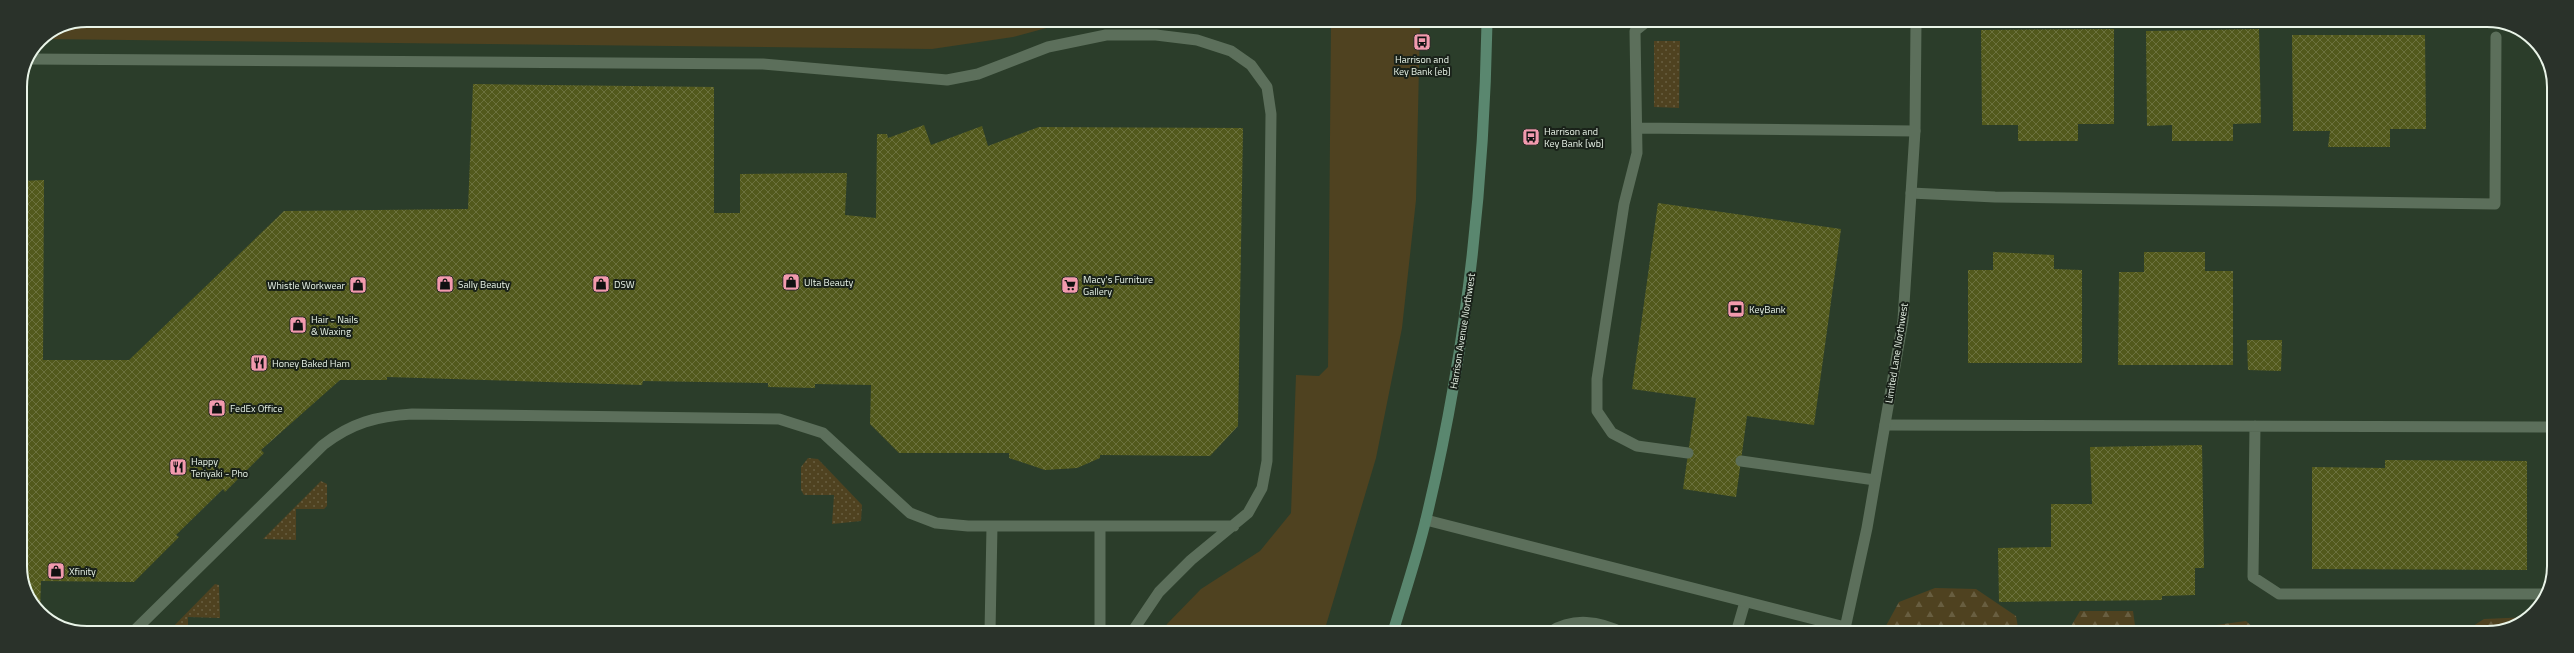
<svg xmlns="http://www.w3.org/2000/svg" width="2574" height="653" font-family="'Titillium Web',sans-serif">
<defs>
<pattern id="forest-firs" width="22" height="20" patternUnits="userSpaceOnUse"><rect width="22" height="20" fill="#4f4220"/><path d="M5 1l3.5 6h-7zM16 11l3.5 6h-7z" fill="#685e40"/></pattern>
<pattern id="garden-dots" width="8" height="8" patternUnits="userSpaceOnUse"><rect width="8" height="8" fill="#4f4220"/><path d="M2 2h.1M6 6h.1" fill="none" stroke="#685e40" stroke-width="1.8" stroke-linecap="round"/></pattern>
<pattern id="building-cross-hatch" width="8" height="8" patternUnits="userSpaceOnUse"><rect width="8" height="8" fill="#52591c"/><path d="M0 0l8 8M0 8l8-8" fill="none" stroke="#6b713d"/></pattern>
</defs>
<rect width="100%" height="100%" fill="#2b3d2a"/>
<path fill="#4f4220" d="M1331,23H1420L1416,200L1402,328L1376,458L1324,632H1162L1167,624L1201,589L1260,551L1291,513L1296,375L1319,376L1328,367Z
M1061,24L1013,37L932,49L40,39L62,25Z"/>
<path fill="url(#forest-firs)" d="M1935,588L1976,589L2016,616L2019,633H1882L1899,602Z
M2080,611H2133L2136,633H2067Z
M2530,617L2487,633H2462L2484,619Z
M2246,621L2259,633H2201L2216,625Z"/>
<path fill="url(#garden-dots)" d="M1654,41H1680L1679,108L1654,107Z
M808,458L818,459L862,505L861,521L832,524L834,495H804L801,490V467Z
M321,481L327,484V506L324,509H296V540L263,539Z
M215,584L219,585L220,618L188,617V632H168Z"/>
<path fill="url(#building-cross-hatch)" d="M2114,29V124H2078V141H2018V125H1982L1981,30Z
M2259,29L2261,123L2233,124V141H2172V125L2147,126L2146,31Z
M2292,35H2425L2426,129H2390V147H2328L2330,131H2293Z
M473,84L714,87V213H740V174L847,173L845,215L876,218L877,134H887L888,138L924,125L931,145L982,126L988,146L1039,127L1243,128L1238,426L1210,456L1100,455V458L1077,468L1045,470L1009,458V453H899L870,424L871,385L815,384V388L768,387V383L643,381L642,385L387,377V380H340L261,450L264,453L225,492L223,489L176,535L179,537L134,582L41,581L40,612L36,610L20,571V181L44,180L43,360H129L284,211L468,209Z
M1658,203L1841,229L1814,425L1747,416L1736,497L1683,489L1696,398L1632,389Z
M1993,252L2054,255V269L2082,270V363H1968V270H1993Z
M2144,252H2205V271H2233V365H2118L2119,272H2144Z
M2247,340H2282L2281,371L2248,370Z
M2202,445L2204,568H2195V595L2162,596V600L1999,602L1998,548L2051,547V504H2092L2090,447Z
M2385,460L2527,461V570L2312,569V467L2385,468Z"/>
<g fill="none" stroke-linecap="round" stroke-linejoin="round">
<path stroke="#5c6f5b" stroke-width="11" d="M1645,23L1635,31L1637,153L1624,204L1597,379V411L1612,433L1637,446L1688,453
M27,59L763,64L947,80L978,74L1048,47L1106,35H1156L1197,40L1231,51L1251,65L1267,87L1271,114L1267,461L1262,488L1248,513L1191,560L1159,592L1132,632
M1637,128L1915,131
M1911,193L1995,197L2495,204L2496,37
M1885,425L2553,427
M2255,426L2253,577L2279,594H2544
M1741,461L1875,480
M1100,526H1234
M133,632L323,445C351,423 377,416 412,414L779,419L823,433L910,513L936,523L968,526H1100V632
M990,632L992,526
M1550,632C1573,617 1600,621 1623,633
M1736,633L1745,602"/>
<path stroke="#5c6f5b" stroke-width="11" d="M1426,520L1845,627
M1844,633L1867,528L1903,320L1915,131L1916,22"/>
<path stroke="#5a876f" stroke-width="11" d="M1393,632C1404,595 1417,557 1426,519C1466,354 1484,192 1487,23"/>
</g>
<defs>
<symbol id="bus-square" viewBox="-11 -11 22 22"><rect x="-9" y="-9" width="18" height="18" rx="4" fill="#f29aae" stroke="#192119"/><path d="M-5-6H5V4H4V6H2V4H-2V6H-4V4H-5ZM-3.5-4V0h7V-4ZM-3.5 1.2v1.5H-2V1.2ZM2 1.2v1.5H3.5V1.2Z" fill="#111"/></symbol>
<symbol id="shop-square" viewBox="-11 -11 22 22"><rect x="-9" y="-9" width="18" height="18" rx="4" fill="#f29aae" stroke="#192119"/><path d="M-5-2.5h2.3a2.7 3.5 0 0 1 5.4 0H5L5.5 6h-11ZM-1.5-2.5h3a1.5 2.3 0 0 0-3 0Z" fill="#111"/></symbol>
<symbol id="supermarket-square" viewBox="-11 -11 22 22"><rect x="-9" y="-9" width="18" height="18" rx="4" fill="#f29aae" stroke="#192119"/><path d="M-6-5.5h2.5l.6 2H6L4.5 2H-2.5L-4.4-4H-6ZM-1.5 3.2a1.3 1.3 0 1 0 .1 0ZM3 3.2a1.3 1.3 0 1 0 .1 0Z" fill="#111"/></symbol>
<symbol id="bank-square" viewBox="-11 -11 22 22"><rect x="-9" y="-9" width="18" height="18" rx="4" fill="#f29aae" stroke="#192119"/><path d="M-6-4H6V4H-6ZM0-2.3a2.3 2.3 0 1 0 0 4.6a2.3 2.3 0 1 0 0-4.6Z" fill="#111"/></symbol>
<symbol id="restaurant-square" viewBox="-11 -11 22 22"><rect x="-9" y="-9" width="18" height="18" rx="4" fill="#f29aae" stroke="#192119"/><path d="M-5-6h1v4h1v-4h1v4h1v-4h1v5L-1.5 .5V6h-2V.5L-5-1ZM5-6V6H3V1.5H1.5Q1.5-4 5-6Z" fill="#111"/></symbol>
</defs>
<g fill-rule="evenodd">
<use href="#bus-square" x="1412" y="32" width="20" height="20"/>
<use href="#bus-square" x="1521" y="127" width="20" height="20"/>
<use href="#shop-square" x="781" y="272" width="20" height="20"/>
<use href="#shop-square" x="435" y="274" width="20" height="20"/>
<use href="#shop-square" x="591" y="274" width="20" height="20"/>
<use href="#shop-square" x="348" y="275" width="20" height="20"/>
<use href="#supermarket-square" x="1060" y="275" width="20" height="20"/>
<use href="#bank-square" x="1726" y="299" width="20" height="20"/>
<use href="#shop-square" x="288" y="315" width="20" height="20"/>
<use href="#restaurant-square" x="249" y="353" width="20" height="20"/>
<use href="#shop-square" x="207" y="398" width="20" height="20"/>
<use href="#restaurant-square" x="168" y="457" width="20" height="20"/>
<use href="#shop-square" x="46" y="561" width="20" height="20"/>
</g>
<g text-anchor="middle" stroke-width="4" stroke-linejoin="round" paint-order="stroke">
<g font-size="10" fill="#e9f4e8" stroke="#192119" text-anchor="start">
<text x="1422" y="63" text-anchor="middle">Harrison and<tspan x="1422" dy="12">Key Bank [eb]</tspan></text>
<text x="1544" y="135">Harrison and<tspan x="1544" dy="12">Key Bank [wb]</tspan></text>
<text x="1083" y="283">Macy's Furniture<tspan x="1083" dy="12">Gallery</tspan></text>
<text x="804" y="286">Ulta Beauty</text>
<text x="458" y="288">Sally Beauty</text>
<text x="614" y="288">DSW</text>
<text x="345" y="289" text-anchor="end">Whistle Workwear</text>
<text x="1749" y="313">KeyBank</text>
<text x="311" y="323">Hair - Nails<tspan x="311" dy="12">&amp; Waxing</tspan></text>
<text x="272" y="367">Honey Baked Ham</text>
<text x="230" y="412">FedEx Office</text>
<text x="191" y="465">Happy<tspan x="191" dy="12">Teriyaki - Pho</tspan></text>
<text x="69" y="575">Xfinity</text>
</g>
<g font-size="10" fill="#e9f4e8" stroke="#192119">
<text transform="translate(1462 331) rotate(-81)" y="4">Harrison Avenue Northwest</text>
<text transform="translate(1896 353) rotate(-81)" y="4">Limited Lane Northwest</text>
</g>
</g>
<path d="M0 0H2574V653H0ZM87 27H2487A60 60 0 0 1 2547 87V566A60 60 0 0 1 2487 626H87A60 60 0 0 1 27 566V87A60 60 0 0 1 87 27Z" fill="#2a322a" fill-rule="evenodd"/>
<path fill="none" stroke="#e9f4e8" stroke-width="2" d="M87 27H2487A60 60 0 0 1 2547 87V566A60 60 0 0 1 2487 626H87A60 60 0 0 1 27 566V87A60 60 0 0 1 87 27Z"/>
</svg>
